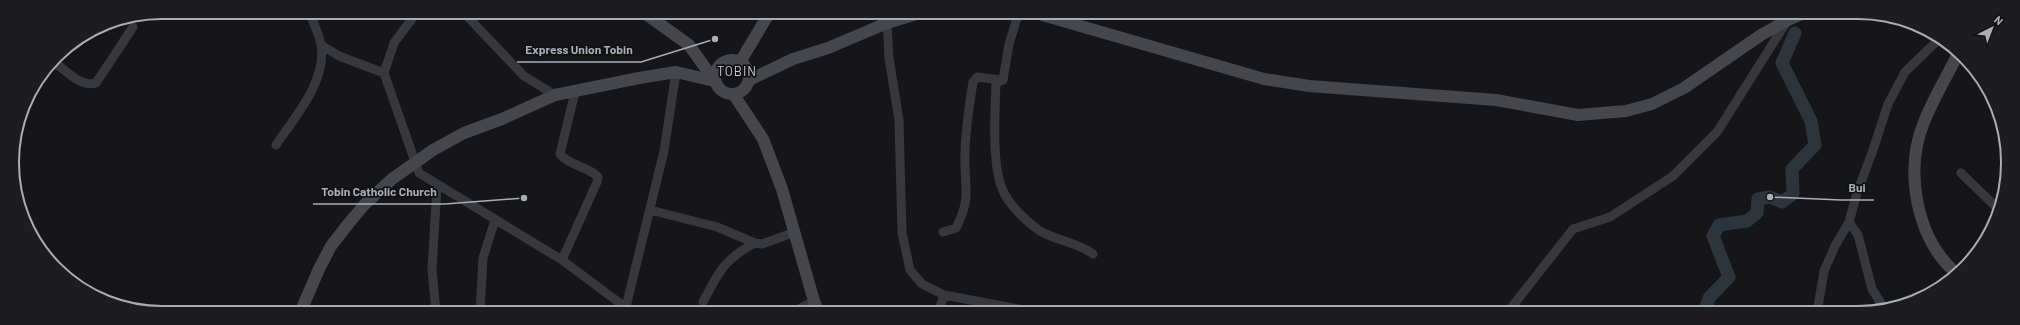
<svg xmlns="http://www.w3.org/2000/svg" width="2020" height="325" font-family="Barlow,sans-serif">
<rect width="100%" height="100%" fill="#161618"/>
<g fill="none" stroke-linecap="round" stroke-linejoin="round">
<path stroke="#2c353c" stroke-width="13" d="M1704,313L1709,298L1729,277L1713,236L1719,225L1747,221L1757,213L1758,199L1770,197L1782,202L1793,194L1792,169L1815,145L1811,121L1782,63L1795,33"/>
<path stroke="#37383d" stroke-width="9" d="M417,12L394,43L384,73L419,173L562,260L633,313
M463,12L524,76L555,95
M887,23L889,58L899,120L902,233L910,270L922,284L944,295L1040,313
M321,45L339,56L384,73
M53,61C64,69 81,88 96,83L133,27
M1003,80L996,83C995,113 991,167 1004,193C1011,207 1028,223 1040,231C1057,241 1077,242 1093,254
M1003,80L1009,44L1019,12
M276,145C295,117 327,81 321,45C319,34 313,23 310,12
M1961,173L1998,209
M650,210L717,227L755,243L762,244L795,232
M943,232L956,228C972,197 964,187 965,156C965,131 969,107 973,82L977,77L1001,80
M562,260L597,182L598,177C588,166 569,166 560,154L575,92
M703,302C718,273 724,259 755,243
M1511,308L1573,229L1610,217L1673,176L1717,132L1787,21
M1884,308L1872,289L1858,235L1849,222L1857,193L1873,150L1888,104L1905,72L1939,39
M625,311L664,151L676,72
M436,313L432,269L437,186
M480,313L483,258L495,220
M791,313L814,301
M938,313L944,295
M1817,313L1824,271L1835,246L1849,222"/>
<path stroke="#45474d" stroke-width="12" d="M643,12L689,45L714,80
M1032,12L1264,79L1309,86L1496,100L1578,115L1626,111L1652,104L1684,88L1761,35L1788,20L1806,12
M715 77a17 17 0 1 1 34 0a17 17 0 1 1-34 0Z
M740,62L770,12
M749,80L793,59L828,48L887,23L923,12
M734,95L763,139L782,189L814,301L819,313
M1957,274C1916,239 1904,171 1924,122C1933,99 1947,76 1958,54
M300,313L319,269L331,246L349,223L364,205L392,179L433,150L464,133L502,119L555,95L639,78L676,72L714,81"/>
</g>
<g text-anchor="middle" stroke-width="3.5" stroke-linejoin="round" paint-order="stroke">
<g font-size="13" letter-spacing="1" fill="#c9ccd4" stroke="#111113">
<text x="737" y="76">TOBIN</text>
</g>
</g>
<path d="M0 0H2020V325H0ZM162 19H1858A143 143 0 0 1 2001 162V163A143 143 0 0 1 1858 306H162A143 143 0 0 1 19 163V162A143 143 0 0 1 162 19Z" fill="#1d1d20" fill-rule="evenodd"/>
<path fill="none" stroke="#a8adb8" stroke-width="2" d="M162 19H1858A143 143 0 0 1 2001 162V163A143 143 0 0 1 1858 306H162A143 143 0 0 1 19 163V162A143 143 0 0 1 162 19Z"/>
<path fill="none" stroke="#a8adb8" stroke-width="1.5" d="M715 39L641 62H517M1770 197L1841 200H1874M524 198L445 204H313"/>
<g fill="#a8adb8" stroke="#111113" stroke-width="1.5">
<circle cx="715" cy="39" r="4"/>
<circle cx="1770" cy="197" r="4"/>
<circle cx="524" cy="198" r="4"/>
</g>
<g font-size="12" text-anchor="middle" font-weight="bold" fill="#a8adb8" stroke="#111113" stroke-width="3.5" stroke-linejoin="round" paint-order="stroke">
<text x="579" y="54">Express Union Tobin</text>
<text x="1857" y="192">Bui</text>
<text x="379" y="196">Tobin Catholic Church</text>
</g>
<g transform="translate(1992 28) rotate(42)" stroke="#111113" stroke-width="3" paint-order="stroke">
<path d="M0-3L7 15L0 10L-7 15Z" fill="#a8adb8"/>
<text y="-6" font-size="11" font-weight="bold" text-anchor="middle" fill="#a8adb8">N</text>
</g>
</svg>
